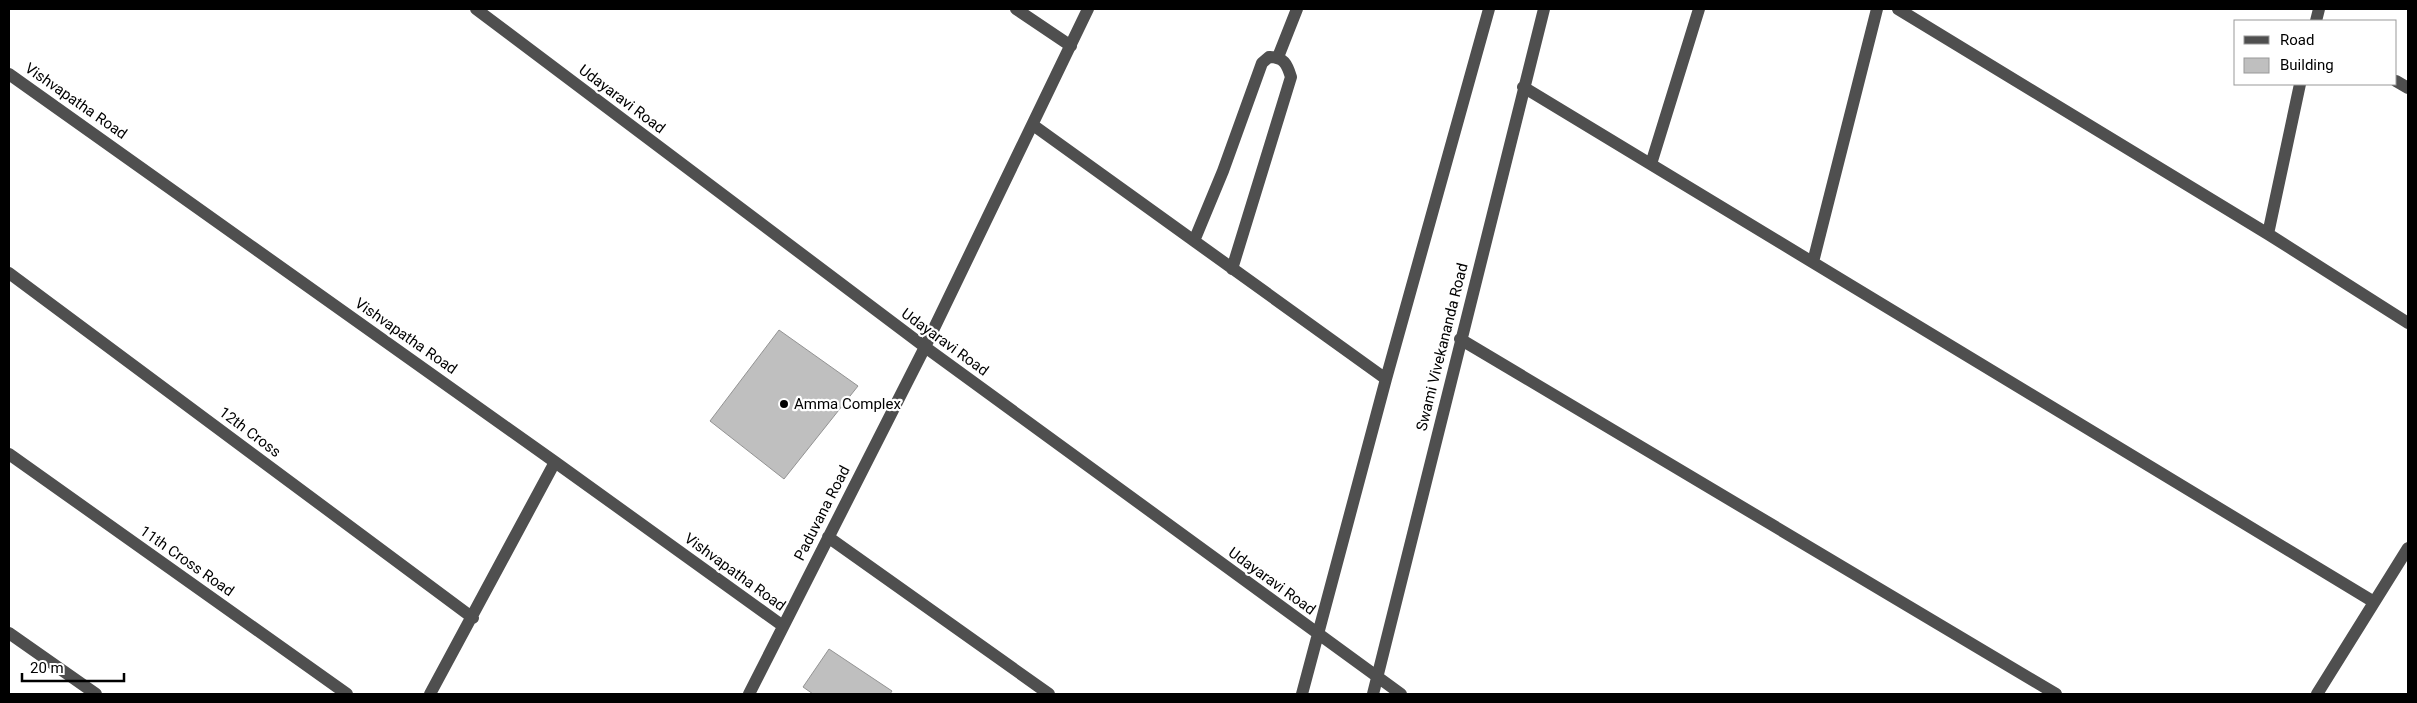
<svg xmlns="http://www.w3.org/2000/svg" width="2417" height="703" font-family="Roboto,sans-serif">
<rect width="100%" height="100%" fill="#fff"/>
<path fill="#bfbfbf" stroke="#939393" d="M779,330L858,386L784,479L710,421Z
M829,649L892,691L890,694H813L803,687Z"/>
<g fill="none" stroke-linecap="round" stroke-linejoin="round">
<path stroke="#4f4f4f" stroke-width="12" d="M476,9L925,347L1401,694
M1016,9L1071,46
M1898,9L2268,234L2408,323
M2316,21L2319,9
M1278,57L1297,9
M9,74L555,462L783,626
M2396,81L2408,88
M1523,87L2374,602
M1033,125L1386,379
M1651,164L1699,9
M2268,234L2300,84
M1194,241L1223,171L1262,63L1269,57C1284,57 1287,64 1291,77L1232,269
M1813,262L1877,9
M9,273L473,618
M1460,339L2056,694
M9,454L347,694
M828,537L1049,694
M9,633L96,694
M430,694L555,462
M749,694L925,347L1088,9
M1302,694L1386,379L1489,9
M1373,694L1544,9
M2317,694L2408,548"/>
</g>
<circle fill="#000" stroke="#fff" stroke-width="2" cx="784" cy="404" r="5"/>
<g text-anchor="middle" stroke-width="4.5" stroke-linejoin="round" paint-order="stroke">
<g font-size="15" fill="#000" stroke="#fff">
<text transform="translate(622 99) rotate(37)" y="5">Udayaravi Road</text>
<text transform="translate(76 101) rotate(35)" y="5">Vishvapatha Road</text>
<text transform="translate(406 336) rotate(35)" y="5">Vishvapatha Road</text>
<text transform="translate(945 342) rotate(36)" y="5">Udayaravi Road</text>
<text transform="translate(1442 347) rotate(-76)" y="5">Swami Vivekananda Road</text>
<text transform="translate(250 432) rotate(37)" y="5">12th Cross</text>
<text transform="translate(822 513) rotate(-63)" y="5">Paduvana Road</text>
<text transform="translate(187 561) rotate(35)" y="5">11th Cross Road</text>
<text transform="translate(735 572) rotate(36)" y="5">Vishvapatha Road</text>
<text transform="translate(1272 581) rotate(36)" y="5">Udayaravi Road</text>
</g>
<g font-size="15" fill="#000" stroke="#fff" text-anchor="start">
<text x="794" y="409">Amma Complex</text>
</g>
</g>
<rect width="2417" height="703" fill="none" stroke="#000000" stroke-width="20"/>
<rect x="2234" y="20" width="162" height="65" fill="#ffffff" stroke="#999999"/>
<rect x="2244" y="36" width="25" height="8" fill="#4f4f4f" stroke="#999999"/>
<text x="2280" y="45" font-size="15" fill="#000000">Road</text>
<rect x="2244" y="58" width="25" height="15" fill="#bfbfbf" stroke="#999999"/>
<text x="2280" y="70" font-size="15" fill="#000000">Building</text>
<path d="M22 673v8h102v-8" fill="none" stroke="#000000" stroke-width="2.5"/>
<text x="30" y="673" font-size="15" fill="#000000" stroke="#ffffff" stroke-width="4" paint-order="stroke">20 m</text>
</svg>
